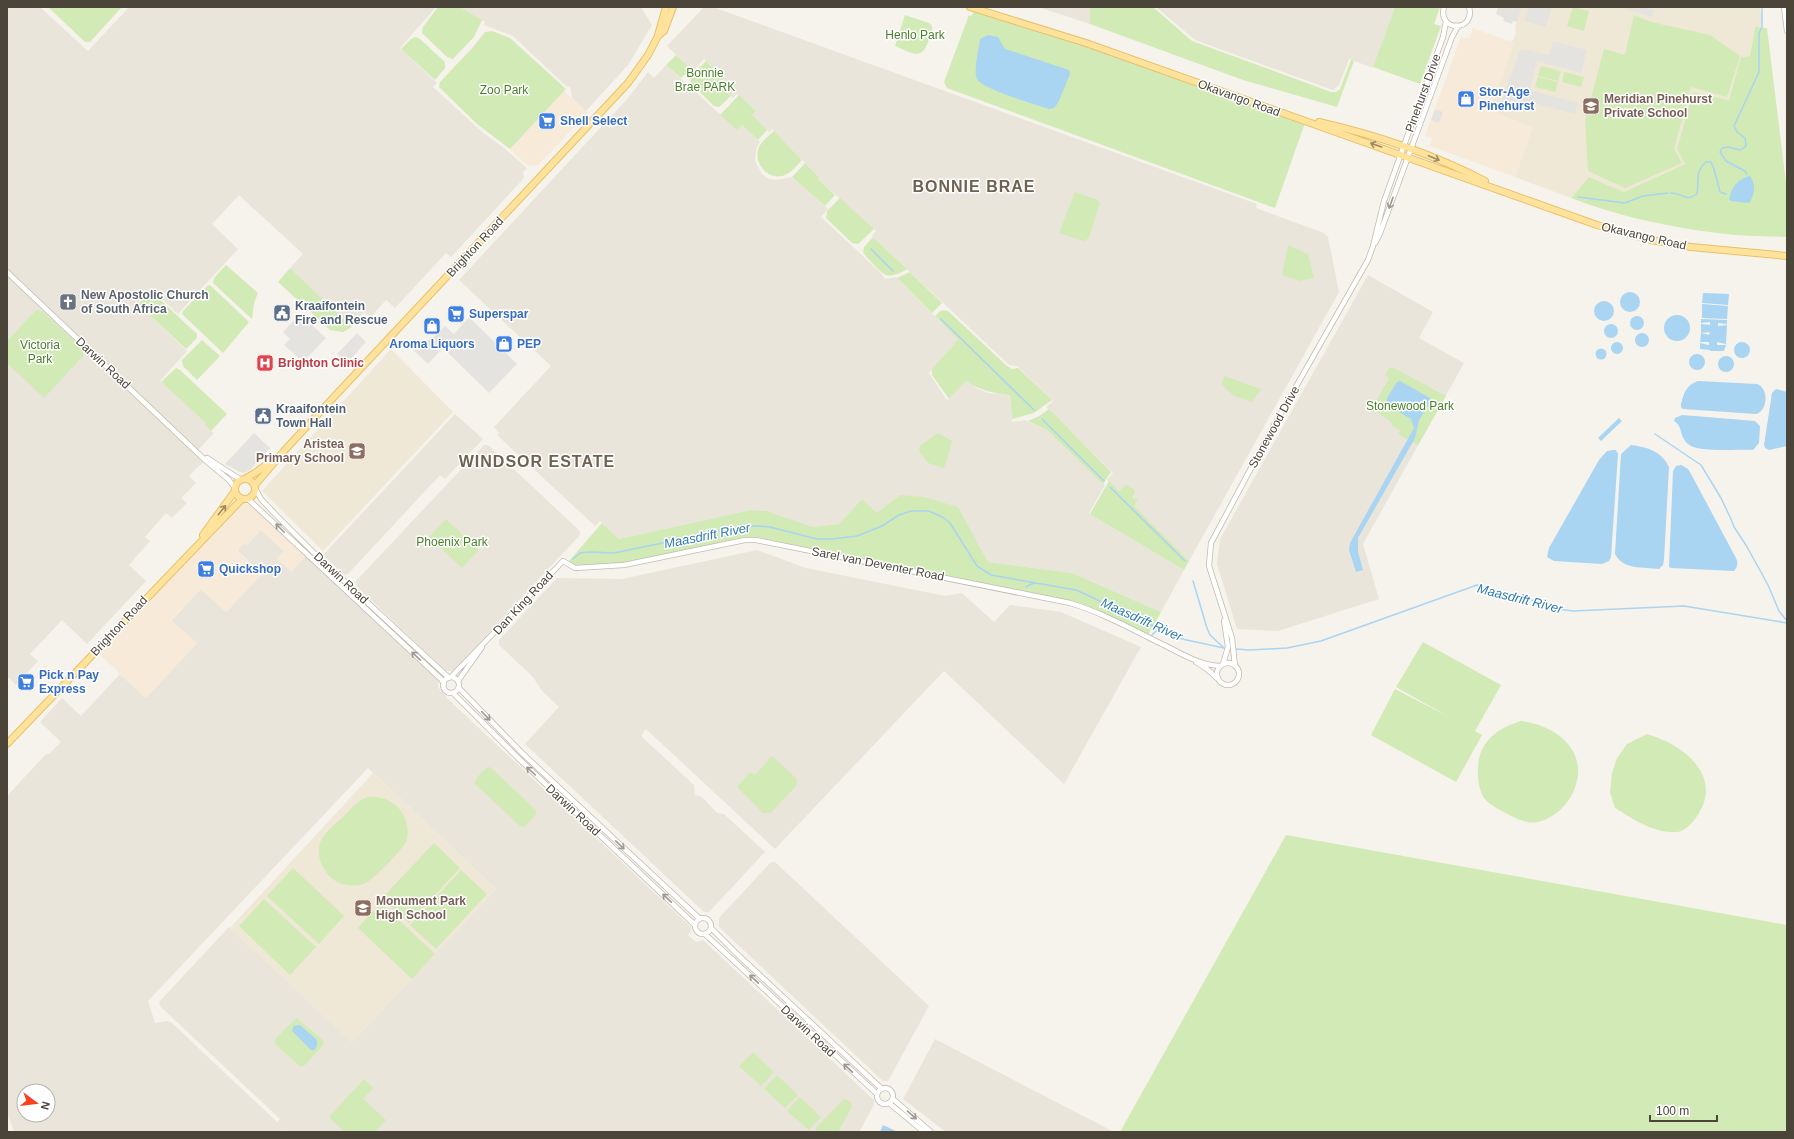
<svg xmlns="http://www.w3.org/2000/svg" width="1794" height="1139" font-family="Helvetica,sans-serif">
<rect width="100%" height="100%" fill="#f6f3ec"/>
<path fill="#eae5da" fill-rule="evenodd" d="M7,7H40L88,51L129,7H436L400,48L437,83L433,87L482,132L504,148L527,168L523,172L524,178L451,257L446,253L395,308L386,300L370,318L364,312L351,326L290,268L303,254L239,195L212,224L238,249L178,314L151,289L137,303L187,351L160,381L206,423L205,425L214,433L197,451L205,460L189,476L196,483L181,498L187,503L172,518L166,513L145,537L150,541L129,565L146,581L87,644L62,620L30,654L38,661L16,685L7,676Z
M460,7H641L652,25L628,65L586,111L572,98L570,87L566,86L513,36L484,25L485,22Z
M704,7H713L1257,204L1256,208L1324,233L1328,237L1339,292L1189,561L1134,506V490L1130,488L1119,491L1107,480L1113,473L1046,407L1053,401L1052,400L1017,366L1009,365L872,236L876,231L818,179L819,177L774,131L772,129L769,132L751,115L756,111L737,94L733,98L717,84L723,77L704,59L693,71L667,46Z
M1090,7V24L1041,8V7Z
M1156,7H1395L1373,68L1349,59L1339,85L1333,90L1195,40Z
M666,65L737,130L742,125L760,142L756,149L755,161L762,174L769,179L776,180L792,177L828,209L821,217L881,273L885,279L896,277L958,340L929,373L946,399L948,400L966,381L978,389L988,393L1010,395L1012,422L1025,420L1047,430L1105,485L1089,513L1184,570L1161,612L1072,573L988,562L957,507L877,513L862,499L839,524L811,527L767,511L751,510L619,539L600,521L595,526L497,435L499,433L494,427L551,366L459,280L628,98L648,72L654,78Z
M1368,275L1433,312L1419,338L1464,363L1363,544L1379,599L1278,631L1237,629L1217,564L1220,539Z
M455,414L483,439L445,479L440,475L348,574L344,575L323,555Z
M484,445H488L580,531V535L453,671H446L356,586V581Z
M261,530L284,551L291,572L307,555L441,679L438,683V687L448,699L691,927V931L688,935L696,942L703,940L874,1100V1105L859,1132H288L286,1130L282,1132H14L7,1113V796L45,755L50,753L61,742L40,722L62,698L81,716L120,674L146,698L197,643L171,621L201,589L226,612L262,574L237,550L244,543L247,545ZM368,768L496,889L352,1042L229,927L159,1002L160,1006L280,1119L277,1122L172,1023L167,1021L155,1023L148,1001ZM24,1091H48V1115H24Z
M757,550L806,568L945,596L962,593L994,622L1010,605L1061,612L1141,647L1064,784L944,671L775,849L646,729L641,736L694,785L695,795L702,797L717,813L724,814L765,852L709,912H704L525,744L559,707L542,691L533,677L499,645V640L557,578L622,579Z
M771,862H775L929,1006L888,1081H883L719,927V918Z
M935,1039L1031,1089L1114,1132H946L903,1099Z"/>
<path fill="#f7ead8" d="M1473,28L1514,43L1490,111L1533,127L1515,177L1430,146L1432,138L1425,136L1461,37L1469,39Z
M564,91L588,113L538,165L528,166L510,149Z
M248,499L307,555L291,572L277,559L284,551L261,530L247,545L244,543L237,551L262,574L226,612L201,589L171,620L197,643L146,698L96,651L245,500Z"/>
<path fill="#efe8d6" d="M1522,7H1760L1762,22L1760,27H1755L1750,56L1741,57L1729,100L1693,92L1677,149L1685,164L1624,192L1589,177L1571,198L1515,177L1533,127L1490,111L1514,43L1510,41L1513,40L1515,35L1516,30L1515,27Z
M391,349L453,412L323,551L262,491Z
M373,773L496,889L352,1042L230,928Z"/>
<path fill="#d2eab5" d="M48,7H122L90,42H85Z
M438,7H460L482,20L474,37L453,59L447,57L422,33L423,27Z
M1090,7H1153L1192,41L1331,92H1336L1340,89L1351,60L1354,61L1337,107L1243,80L1090,24Z
M1395,7H1440L1434,24L1441,26L1420,84L1373,67Z
M1573,7L1589,11L1584,31L1567,26Z
M974,12L983,14L984,13L1045,31L1305,123L1275,208L947,88L944,82L969,15L971,16Z
M905,15L929,23L932,26C933,32 930,37 928,42C921,62 911,52 895,46Z
M1634,15L1651,22L1710,35L1740,56L1727,97L1691,87L1674,149L1682,163L1625,188L1588,171L1585,121L1604,49L1625,55Z
M1755,27L1767,28L1787,191V235L1785,237C1763,236 1740,236 1717,233C1668,227 1618,216 1571,198L1589,177L1624,192L1685,164L1677,149L1693,92L1729,100L1741,57L1750,56Z
M492,31L510,38L566,89L510,149L477,124L439,87L440,82L474,46L485,32Z
M416,37L420,39L445,62V68L435,80L401,49L411,39Z
M676,55L691,69L681,78L666,65Z
M706,61L723,78L717,84L731,96L719,107L714,106L690,82L691,76Z
M1541,66L1561,71L1558,81L1538,76Z
M1564,72L1584,77L1581,87L1562,82Z
M1538,77L1558,82L1555,92L1535,87Z
M739,95L756,111L752,115L767,130L758,140L742,125L737,130L720,115Z
M774,131L802,160C797,165 793,171 787,174C771,183 754,166 758,150C760,142 769,136 774,131Z
M805,163L819,177L818,179L835,195L825,206L792,177Z
M1075,192L1097,200L1100,203L1089,238L1084,241L1059,233Z
M840,198L874,229L858,244L852,243L826,218L827,211Z
M873,237L907,269C903,272 892,277 886,275C881,273 866,257 863,252L864,247Z
M1288,245L1308,254L1314,278L1300,281L1282,275Z
M226,265L258,293L254,303L252,319L213,283L214,278Z
M290,268L351,326L352,327L343,332L330,330L278,282Z
M910,272L942,303L932,313L897,278Z
M210,285L249,322L223,353L182,314L183,311L207,286Z
M149,292L153,293L197,334V338L186,349L138,304Z
M36,310L42,311L83,349V356L44,398L7,363V341Z
M944,310L948,311L1007,366L1012,369L1018,368L1052,400L1034,413L1012,419L1010,395C993,393 981,391 966,381L949,399L932,375V369L958,340L935,316L940,311Z
M202,340L220,356L197,380L183,366L182,360Z
M1392,367L1446,396L1418,445L1398,434L1400,430L1391,425V422L1368,405L1369,403L1374,405L1389,378L1385,375L1389,369Z
M176,368L180,370L227,414L211,431L205,425L206,423L161,382Z
M1224,376L1261,389L1252,402L1234,396L1222,385Z
M1049,409L1111,472L1103,484L1047,430L1028,421L1039,416Z
M936,434H940L952,441L945,467L943,468L928,463L919,451L920,446Z
M1109,481L1119,491L1126,485L1135,490L1133,498L1138,500L1134,506L1189,561L1184,570L1090,514Z
M900,495L924,497L958,507L988,562L1072,573L1161,612L1148,635L1088,606L1073,601L756,537H744L629,562L576,566L570,563L569,561L602,523L619,539L751,510L767,511L812,527L839,524L862,499L877,513Z
M446,519L479,550L462,568L429,537Z
M1423,642L1501,685L1475,731L1482,735L1456,782L1371,735L1395,689L1449,717L1396,687Z
M1521,721C1557,725 1590,752 1574,790C1568,807 1546,826 1527,822C1518,820 1509,815 1502,811C1496,808 1488,803 1484,798C1480,792 1478,782 1478,775C1476,745 1494,729 1521,721Z
M1647,734C1685,745 1726,778 1695,819C1691,824 1684,832 1676,832C1653,833 1633,819 1615,808L1610,792L1612,773L1617,758L1627,744Z
M772,756L796,778L797,782L796,786L771,813H763L737,787L750,772L755,775Z
M490,767L536,810V815L524,827L520,826L475,784C475,778 484,768 490,767Z
M368,797C393,794 414,817 406,842C403,849 375,877 369,881C361,887 350,886 342,884C324,878 312,853 323,837C329,829 336,823 343,817C351,809 357,800 368,797Z
M1286,835L1787,925V1132H1120Z
M434,843L460,868L409,923L382,898Z
M293,868L344,916L319,944L267,896Z
M461,870L487,894L436,949L410,925Z
M264,899L316,947L290,975L239,926Z
M381,903L435,954L412,979L358,928Z
M297,1018L323,1040L324,1044L305,1065L301,1067L276,1045L275,1042L276,1038L294,1020Z
M753,1052L774,1072L761,1086L739,1066Z
M777,1075L798,1095L785,1108L764,1089Z
M364,1079L373,1088L363,1099L386,1120L375,1132H345L329,1117Z
M800,1097L821,1117L809,1130L787,1111Z
M846,1099L851,1103L852,1107L838,1132H819L815,1129L843,1100Z"/>
<path fill="#e5e3e0" d="M1498,7L1502,8L1522,7L1517,22L1513,21L1512,24L1503,21L1504,18L1496,14Z
M1528,7H1552L1546,27L1524,21Z
M1625,7H1643L1654,10L1652,17L1625,9Z
M1553,41L1587,50L1581,73L1537,61L1530,90L1578,103L1575,114L1527,101L1524,109L1520,108L1519,112L1504,108L1505,104L1502,103L1510,76H1511L1520,51L1524,49L1549,55Z
M1435,109L1443,112L1439,123L1431,120Z
M300,314L326,338L303,362L284,345L290,339L283,332Z
M469,317L517,364L489,393L443,348L428,364L411,348L415,343L422,348L431,337L433,338L445,326L454,334Z
M357,333L366,342L347,363L337,354Z
M254,433L270,448L250,470L244,473L240,472L225,464Z"/>
<path fill="#a9d4f2" d="M988,35L998,37L1005,49L1069,70L1070,74L1058,103L1054,108L1049,109C1037,105 982,89 977,79C973,71 979,48 980,39Z
M1750,176C1756,184 1755,195 1749,203L1731,201L1729,199C1732,187 1737,179 1750,176Z
M1620 302a10 10 0 1 1 20 0a10 10 0 1 1-20 0Z
M1703,293L1729,294L1728,305L1702,303Z
M1594 311a10 10 0 1 1 20 0a10 10 0 1 1-20 0Z
M1702,304L1728,306L1727,319L1702,318Z
M1664 328a13 13 0 1 1 26 0a13 13 0 1 1-26 0Z
M1630 323a7 7 0 1 1 14 0a7 7 0 1 1-14 0Z
M1701,319L1727,320V324L1718,323V326L1727,325L1726,344L1717,342V345H1726L1724,351H1710V350L1700,349V343L1709,345V342H1700L1701,333L1709,335L1710,332L1701,333V324L1710,325V322L1701,323Z
M1604 331a7 7 0 1 1 14 0a7 7 0 1 1-14 0Z
M1635 340a7 7 0 1 1 14 0a7 7 0 1 1-14 0Z
M1611 348a6 6 0 1 1 12 0a6 6 0 1 1-12 0Z
M1734 350a8 8 0 1 1 16 0a8 8 0 1 1-16 0Z
M1595.5 354a5.5 5.5 0 1 1 11 0a5.5 5.5 0 1 1-11 0Z
M1689 362a8 8 0 1 1 16 0a8 8 0 1 1-16 0Z
M1718 364a8 8 0 1 1 16 0a8 8 0 1 1-16 0Z
M1400,381L1430,398V402L1419,420L1415,438L1358,538V552L1363,570L1356,572L1349,550L1350,543L1414,428L1411,419L1386,404L1387,398L1397,382Z
M1698,381L1757,384C1770,389 1767,411 1756,414L1683,409L1681,407V404C1684,393 1686,385 1698,381Z
M1776,389L1787,392V446L1769,450L1765,448L1764,445L1772,393Z
M1682,415L1755,421L1760,426L1759,443L1753,450C1739,449 1698,453 1688,444C1679,436 1683,426 1674,421L1675,418Z
M1619,418L1622,421L1601,441L1598,438Z
M1631,445C1646,447 1662,451 1669,467L1664,560L1663,565L1659,569C1643,567 1623,570 1615,554L1621,454Z
M1613,450H1616L1618,454L1611,557L1609,561L1602,564L1554,561L1547,557L1549,548L1599,460L1607,451Z
M1681,465L1688,469L1691,474L1736,558C1738,562 1738,567 1734,571L1671,568L1669,567L1673,471L1676,466Z
M300,1025L317,1040V1046L314,1050H311L292,1031L294,1026Z
M883,1125L898,1132H880Z"/>
<g fill="none" stroke-linecap="round" stroke-linejoin="round">
<path stroke="#a9d4f2" stroke-width="1.5" d="M1747,174L1745,171L1726,161L1720,152L1722,148L1728,147L1741,150L1746,146L1745,138L1737,132L1734,126L1759,72V33L1762,27V7
M1671,193C1682,192 1684,203 1697,194C1699,182 1695,171 1706,162H1711L1714,169L1720,192L1726,194
M1578,197L1625,203L1643,196L1668,193
M871,249L893,271
M941,319L1034,410
M1042,419L1104,481
M1655,434L1701,465L1721,498L1731,519L1734,527L1746,545L1768,585L1779,611L1787,621
M1110,487L1185,561
M573,559L580,553L589,552L614,553L740,527L757,526L770,527L817,539H832L857,536L882,526L899,515L911,511H929L944,518L950,523L977,566L991,575L1076,590L1182,639L1224,648L1249,650L1287,648L1321,641L1477,585L1510,595L1527,598L1550,608L1573,611L1684,606L1787,623
M1193,581L1207,628L1210,635L1224,648
M1026,587L1031,584L1037,583
M1152,635L1156,631L1161,630"/>
<defs>
<path id="minor" d="M1444,7C1437,32 1476,32 1469,7
M1784,7L1787,31
M1375,243L1379,236L1452,37L1458,26
M7,272L205,460L229,480L235,488
M207,458L241,480
M256,490L261,499L275,514L314,553L449,678
M248,499L441,679L444,684
M1196,662L1207,669L1217,678
M1217 674a11 11 0 1 1 22 0a11 11 0 1 1-22 0Z
M1223,664L1228,647L1224,621
M1235,666L1232,638L1209,566L1211,543L1273,427L1368,260L1373,246L1384,201L1443,37L1446,21
M451,677L563,561L575,568L624,565L745,540H756L1070,603C1103,613 1135,631 1166,646C1183,655 1201,665 1220,666
M443 685a8 8 0 1 1 16 0a8 8 0 1 1-16 0Z
M458,681L482,647
M459,688L522,753L700,919
M453,693L518,758L695,925
M695 926a8 8 0 1 1 16 0a8 8 0 1 1-16 0Z
M711,928L737,954L882,1089
M705,934L877,1094
M877 1096a8 8 0 1 1 16 0a8 8 0 1 1-16 0Z
M893,1099L931,1132
M889,1103L924,1132"/>
<path id="major" d="M970,7L1086,43L1597,225L1651,240L1691,247L1787,256
M658,35L666,7
M1319,122C1376,135 1433,154 1485,181
M246,478L255,473L274,459
M235 489a10 10 0 1 1 20 0a10 10 0 1 1-20 0Z
M255,485L284,451L333,398L628,83L648,55L658,36L664,31L673,7
M203,535L235,491
M7,744L242,499"/>
</defs>
<use href="#minor" stroke="#c2bbae" stroke-width="6"/>
<use href="#major" stroke="#e6c16a" stroke-width="8"/>
<use href="#minor" stroke="#fff" stroke-width="4.5"/>
<use href="#major" stroke="#ffe39c" stroke-width="6"/>
</g>
<defs><path id="oneway-shaft" d="M-6 0H5M1.5-3L5.5 0L1.5 3" fill="none" stroke-width="1.6" stroke-linecap="round" stroke-linejoin="round"/></defs>
<g stroke="#9c8c66">
<use href="#oneway-shaft" transform="translate(1376 145) rotate(-161)"/>
<use href="#oneway-shaft" transform="translate(1434 158) rotate(23)"/>
<use href="#oneway-shaft" transform="translate(222 510) rotate(-51)"/>
</g>
<g stroke="#9c9892">
<use href="#oneway-shaft" transform="translate(1391 203) rotate(110)"/>
<use href="#oneway-shaft" transform="translate(280 528) rotate(-135)"/>
<use href="#oneway-shaft" transform="translate(416 656) rotate(-136)"/>
<use href="#oneway-shaft" transform="translate(486 716) rotate(46)"/>
<use href="#oneway-shaft" transform="translate(531 771) rotate(-138)"/>
<use href="#oneway-shaft" transform="translate(620 845) rotate(44)"/>
<use href="#oneway-shaft" transform="translate(667 898) rotate(-137)"/>
<use href="#oneway-shaft" transform="translate(754 979) rotate(-137)"/>
<use href="#oneway-shaft" transform="translate(848 1068) rotate(-137)"/>
<use href="#oneway-shaft" transform="translate(912 1115) rotate(41)"/>
</g>
<defs>
<symbol id="shop-square" viewBox="-11 -11 22 22"><rect x="-9" y="-9" width="18" height="18" rx="4" fill="#3f7fe0" stroke="#fff"/><path d="M-5-2.5h2.3a2.7 3.5 0 0 1 5.4 0H5L5.5 6h-11ZM-1.5-2.5h3a1.5 2.3 0 0 0-3 0Z" fill="#fff"/></symbol>
<symbol id="school-square" viewBox="-11 -11 22 22"><rect x="-9" y="-9" width="18" height="18" rx="4" fill="#8d6e63" stroke="#fff"/><path d="M0-5L7-2L0 1L-7-2ZM-4 1L0 2.5L4 1V4Q0 6-4 4Z" fill="#fff"/></symbol>
<symbol id="supermarket-square" viewBox="-11 -11 22 22"><rect x="-9" y="-9" width="18" height="18" rx="4" fill="#3f7fe0" stroke="#fff"/><path d="M-6-5.5h2.5l.6 2H6L4.5 2H-2.5L-4.4-4H-6ZM-1.5 3.2a1.3 1.3 0 1 0 .1 0ZM3 3.2a1.3 1.3 0 1 0 .1 0Z" fill="#fff"/></symbol>
<symbol id="church-square" viewBox="-11 -11 22 22"><rect x="-9" y="-9" width="18" height="18" rx="4" fill="#6b7280" stroke="#fff"/><path d="M-1.2-6h2.4v3.5h3.3v2.4h-3.3V6h-2.4V-.1h-3.3v-2.4h3.3Z" fill="#fff"/></symbol>
<symbol id="civic-square" viewBox="-11 -11 22 22"><rect x="-9" y="-9" width="18" height="18" rx="4" fill="#5c6f8a" stroke="#fff"/><path d="M-.6-6.5H3V-4.5H.6V-3L4-1V1h2V6H-6V1h2V-1L-.6-3ZM-1.2 2.5V6h2.4V2.5Z" fill="#fff"/></symbol>
<symbol id="hospital-square" viewBox="-11 -11 22 22"><rect x="-9" y="-9" width="18" height="18" rx="4" fill="#e0444e" stroke="#fff"/><path d="M-5-5h3v3.5h4V-5h3V5h-3V1.5h-4V5h-3Z" fill="#fff"/></symbol>
</defs>
<g fill-rule="evenodd">
<use href="#shop-square" x="1456" y="89" width="20" height="20"/>
<use href="#school-square" x="1581" y="96" width="20" height="20"/>
<use href="#supermarket-square" x="537" y="111" width="20" height="20"/>
<use href="#church-square" x="58" y="292" width="20" height="20"/>
<use href="#civic-square" x="272" y="303" width="20" height="20"/>
<use href="#supermarket-square" x="446" y="304" width="20" height="20"/>
<use href="#shop-square" x="422" y="316" width="20" height="20"/>
<use href="#shop-square" x="494" y="334" width="20" height="20"/>
<use href="#hospital-square" x="255" y="353" width="20" height="20"/>
<use href="#civic-square" x="253" y="406" width="20" height="20"/>
<use href="#school-square" x="347" y="441" width="20" height="20"/>
<use href="#supermarket-square" x="196" y="559" width="20" height="20"/>
<use href="#supermarket-square" x="16" y="672" width="20" height="20"/>
<use href="#school-square" x="353" y="898" width="20" height="20"/>
</g>
<g text-anchor="middle" stroke-width="3" stroke-linejoin="round" paint-order="stroke">
<g font-size="12" fill="#4a7f2a" stroke="#fff">
<text x="915" y="39">Henlo Park</text>
<text x="705" y="77">Bonnie<tspan x="705" dy="14">Brae PARK</tspan></text>
<text x="504" y="94">Zoo Park</text>
<text x="40" y="349">Victoria<tspan x="40" dy="14">Park</tspan></text>
<text x="1410" y="410">Stonewood Park</text>
<text x="452" y="546">Phoenix Park</text>
</g>
<g font-size="12" font-weight="bold" fill="#366cbe" stroke="#fff" text-anchor="start">
<text x="1479" y="96">Stor-Age<tspan x="1479" dy="14">Pinehurst</tspan></text>
<text x="560" y="125">Shell Select</text>
<text x="469" y="318">Superspar</text>
<text x="432" y="348" text-anchor="middle">Aroma Liquors</text>
<text x="517" y="348">PEP</text>
<text x="219" y="573">Quickshop</text>
<text x="39" y="679">Pick n Pay<tspan x="39" dy="14">Express</tspan></text>
</g>
<g font-size="12" fill="#4b4439" stroke="#fff">
<text transform="translate(1423 93) rotate(-70)" y="4">Pinehurst Drive</text>
<text transform="translate(1239 98) rotate(20)" y="4">Okavango Road</text>
<text transform="translate(1644 236) rotate(13)" y="4">Okavango Road</text>
<text transform="translate(475 247) rotate(-47)" y="4">Brighton Road</text>
<text transform="translate(103 363) rotate(43)" y="4">Darwin Road</text>
<text transform="translate(1274 427) rotate(-61)" y="4">Stonewood Drive</text>
<text transform="translate(878 564) rotate(11)" y="4">Sarel van Deventer Road</text>
<text transform="translate(341 578) rotate(43)" y="4">Darwin Road</text>
<text transform="translate(523 603) rotate(-47)" y="4">Dan King Road</text>
<text transform="translate(119 626) rotate(-47)" y="4">Brighton Road</text>
<text transform="translate(573 810) rotate(43)" y="4">Darwin Road</text>
<text transform="translate(808 1031) rotate(43)" y="4">Darwin Road</text>
</g>
<g font-size="12" font-weight="bold" fill="#785e54" stroke="#fff" text-anchor="start">
<text x="1604" y="103">Meridian Pinehurst<tspan x="1604" dy="14">Private School</tspan></text>
<text x="344" y="448" text-anchor="end">Aristea<tspan x="344" dy="14">Primary School</tspan></text>
<text x="376" y="905">Monument Park<tspan x="376" dy="14">High School</tspan></text>
</g>
<g font-size="12" font-weight="bold" fill="#5b616d" stroke="#fff" text-anchor="start">
<text x="81" y="299">New Apostolic Church<tspan x="81" dy="14">of South Africa</tspan></text>
</g>
<g font-size="12" font-weight="bold" fill="#4e5e75" stroke="#fff" text-anchor="start">
<text x="295" y="310">Kraaifontein<tspan x="295" dy="14">Fire and Rescue</tspan></text>
<text x="276" y="413">Kraaifontein<tspan x="276" dy="14">Town Hall</tspan></text>
</g>
<g font-size="12" font-weight="bold" fill="#be3a42" stroke="#fff" text-anchor="start">
<text x="278" y="367">Brighton Clinic</text>
</g>
<g font-size="13" font-style="italic" fill="#2e7ab2" stroke="#fff">
<text transform="translate(707 535) rotate(-11)" y="5">Maasdrift River</text>
<text transform="translate(1520 598) rotate(14)" y="5">Maasdrift River</text>
<text transform="translate(1142 619) rotate(24)" y="5">Maasdrift River</text>
</g>
<g font-size="16" font-weight="bold" letter-spacing="1" fill="#6e6250" stroke="#fff">
<text x="974" y="192">BONNIE BRAE</text>
<text x="537" y="467">WINDSOR ESTATE</text>
</g>
</g>
<rect width="1794" height="1139" fill="none" stroke="#4b4439" stroke-width="16"/>
<g transform="translate(36 1103) rotate(105)"><circle r="19" fill="#ffffff" stroke="#b7b4b0"/>
<path d="M0-3L7 15L0 10L-7 15Z" fill="#fc3f1d"/>
<text y="-6" font-size="11" font-weight="bold" text-anchor="middle" fill="#4b4439">N</text>
</g>
<path d="M1650 1115v6h67v-6" fill="none" stroke="#4b4439" stroke-width="2"/>
<text x="1656" y="1115" font-size="12" fill="#4b4439" stroke="#ffffff" stroke-width="3" paint-order="stroke">100 m</text>
</svg>
